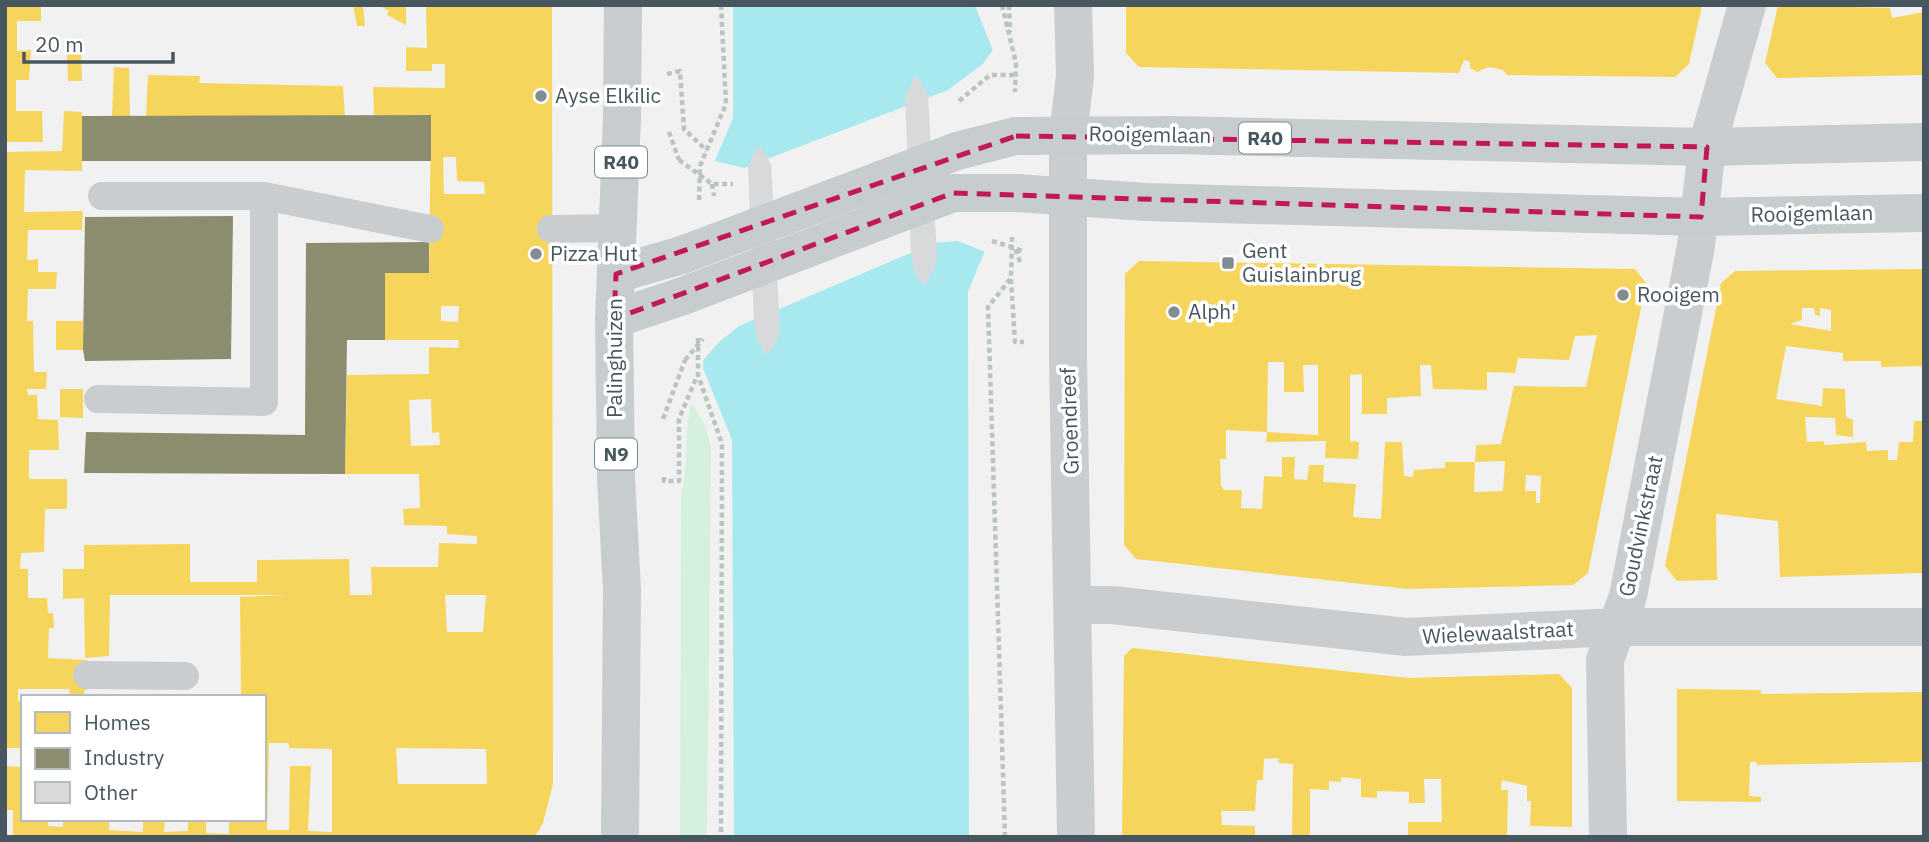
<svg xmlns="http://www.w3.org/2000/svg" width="1929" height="842" font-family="'IBM Plex Sans',sans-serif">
<rect width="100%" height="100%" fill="#f2f1f1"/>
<path fill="#d5f1dd" d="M692,403L705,425L711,448L707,837H680L681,495C690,465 682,433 692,403Z"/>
<path fill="#a8e9f0" d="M733,5H975L998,64L991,236L968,292L969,837H734L732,440L703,368L711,170L733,118Z"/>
<path fill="#f2f1f1" d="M995,47L1001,65L995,237L988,253L958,241L934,243L739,326L718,343L699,365L707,169L711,160L744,168L948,90L983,64Z"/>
<path fill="#f6d55c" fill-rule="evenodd" d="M5,5H41V21H17V51L31,50L29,80H16V111H42L43,142H5Z
M353,5H363L365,26H357Z
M378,5H406V25L387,15L389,11Z
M426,5L552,7L553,784L543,823L535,837H13V810H5V766L23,767V819H48V826L63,827V819H109V830L143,832V819H165L164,832L188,831V819H206V833L229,834V819H264V697H241L240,597L286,595H110L109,656L85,658L84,598L63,599V569H84V545L190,544V582H257V560L349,559L350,595H372L371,567H438L439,543L477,544V536L447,534V526L404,525L403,509L420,508L419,474H345L347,375L429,374V347L458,348L459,340H385V273H429L431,115H374L373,87L445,88V64H432V71H406V47L427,48ZM443,157H456L457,181L484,182L485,194H444ZM441,306H459L458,322L441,321ZM431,399L432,433L439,432L440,445L411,446L409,400ZM445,595H486L483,632H447ZM269,743H289V748L332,749V832L308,831L311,766H290L289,830H267ZM396,748L486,749L487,784H398Z
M1126,5H1702L1689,64L1675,77L1507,75L1503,70L1489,67L1477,72L1470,68V62L1464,60L1459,73L1139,67L1126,53Z
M1778,5L1890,8L1892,18L1924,12V75L1777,78L1765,63Z
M67,51H81L82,81H68Z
M114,67L129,68L130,116H112Z
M148,75L200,76L199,83L343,86L345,116H146Z
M64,111L82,112V171L25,170L24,212L83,211L82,230H28L27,260L38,259V272H57L56,289H28L27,321H33L34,372H47L46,389H27L28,395H37L38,419L58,420L59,450H29V479H67V509H45L44,552L21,553L20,569H28V598H47L48,613H53L54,628H49L48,658L87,660V690H84V697H70L69,689H18V701H23V748H5V152L62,151Z
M1139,261L1635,269L1646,283L1588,573L1573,585L1407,589L1136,559L1124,545L1125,274ZM1597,335L1586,387L1514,386L1501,444L1476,445L1475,462L1505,461L1503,491L1474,492L1475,462H1445V468L1414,470L1413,477L1404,476L1402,442H1385L1381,519L1353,517L1356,484L1323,482L1324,465H1309L1307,480L1294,479L1295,457H1282V477L1264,476L1262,509L1241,508L1242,490H1224L1221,485L1220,459H1226V430L1267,432L1266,442L1326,441L1325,458L1358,459L1359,442L1350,441V375L1362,374V414H1387V398L1421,396L1420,365H1431L1433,389L1487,390V372L1515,373L1518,358L1569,360L1575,336ZM1268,362H1284V392H1304L1303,365H1318V435L1267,432ZM1526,475L1541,476L1540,503H1536V491H1525Z
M1924,269L1922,366L1881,367V361H1843V353L1786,346L1776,399L1822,406L1823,388L1845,389L1846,417L1853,420V437L1836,435L1835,418L1805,417L1807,442L1824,441V445L1866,442L1867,451L1888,450V460H1897L1899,442H1913L1914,421H1924V573L1780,577L1778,521L1716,514L1717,580L1677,581L1665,566L1721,283L1735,271ZM1802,308H1814L1815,315L1820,316V308L1831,310V331L1790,324L1802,320Z
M56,321H83V350H56Z
M60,389H83V418L60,417Z
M1132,648L1408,678L1559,674L1572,688V827L1530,826L1531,801H1527V786L1502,780L1501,790H1508L1507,837H1408V822H1442L1441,779H1424L1425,803H1409V792L1377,791V798L1361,797V779L1341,777V782L1329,781V790L1310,789V837H1292L1293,764L1278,763L1279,758L1264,759L1263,780H1257L1255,811H1221L1222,825L1255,826V837H1122L1124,656Z
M1677,689L1761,690V694L1924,692V762L1757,765V762H1750L1749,796L1761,797V802L1677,801Z"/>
<path fill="#8c8c6e" d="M431,115V161H82V116Z
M233,216L231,359L85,361L83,350L85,217Z
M429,242V273H385V340H347L345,474L84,473L86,432L305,435L306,243Z"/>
<path fill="#d8d9da" d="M914,77H918L928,95L937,257L934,270L925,284H921L914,271L911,252L905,97Z
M757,147H761L771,164L780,327L777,341L768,354L764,353L757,340L754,321L748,166Z"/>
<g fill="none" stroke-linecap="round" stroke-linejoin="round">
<path stroke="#b8c5c0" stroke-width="4.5" stroke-dasharray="5 3.5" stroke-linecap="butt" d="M1002,5L1016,63L1015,92
M1009,5L1010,32
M667,74L680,71L684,129L707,151
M669,132L679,160
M712,184L714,196
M699,200L700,166L726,104L721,5
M1020,262L1015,248L1022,251
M1011,279L1015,342H1024
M698,338V375L722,444L721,837
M663,419L685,360
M664,477V481H679V419L697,376
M1005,837L988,307L1011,278L1012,237"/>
<path stroke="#cacdd0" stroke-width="28" d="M102,196H264L430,229
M551,229L619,228
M98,399L264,402V196
M87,675L185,676"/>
<path stroke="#cacdd0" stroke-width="38" d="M1073,5L1075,77L1068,134V357L1076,837
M1074,605H1112L1406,637L1616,627H1924
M1608,837L1605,660L1628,596L1696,246L1707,147L1747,5"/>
<path stroke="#c7ccce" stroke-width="38" d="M1016,136L1173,135L1707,147L1924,142
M1016,193L1146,202L1701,217L1924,213
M616,274L682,255
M614,319L683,296
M620,837L622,589L616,478L614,319L622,118L623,5"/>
<path stroke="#b8c5c0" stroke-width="4.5" stroke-dasharray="5 3.5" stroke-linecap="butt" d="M959,101L990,75H1018
M679,160L712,184H733
M992,241L1015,248
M685,360L703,339"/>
<path stroke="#c7ccce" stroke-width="38" d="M682,255L957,151L1016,136
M683,296L953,193H1016"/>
</g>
<path fill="none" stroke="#c2185b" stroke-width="5" stroke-dasharray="14 9" stroke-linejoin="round" d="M1016,136L1707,147L1701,217L953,193L614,319L616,274Z"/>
<g fill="#838c92" stroke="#fff" stroke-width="2.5">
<circle cx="541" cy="96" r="7"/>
<circle cx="536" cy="254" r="7"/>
<rect x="1221" y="256" width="14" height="14" rx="3.5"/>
<circle cx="1623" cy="295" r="7"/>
<circle cx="1174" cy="312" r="7"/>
</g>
<g text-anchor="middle" stroke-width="7" stroke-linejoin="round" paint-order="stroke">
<g fill="#fff" stroke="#7e898f" stroke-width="2">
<rect x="1239" y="122.5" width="52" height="31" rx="5"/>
<rect x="595" y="146.5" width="52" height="31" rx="5"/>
<rect x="595" y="438.5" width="42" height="31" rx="5"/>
</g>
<g font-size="19" font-weight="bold" fill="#47565f">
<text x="1265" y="145">R40</text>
<text x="621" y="169">R40</text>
<text x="616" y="461">N9</text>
</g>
<g font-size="21" fill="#47565f" stroke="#fff" text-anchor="start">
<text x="555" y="103">Ayse Elkilic</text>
<text x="1242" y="258">Gent<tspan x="1242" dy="24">Guislainbrug</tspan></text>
<text x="550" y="261">Pizza Hut</text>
<text x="1637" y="302">Rooigem</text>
<text x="1188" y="319">Alph'</text>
</g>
<g font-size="21" fill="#47565f" stroke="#fff">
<text transform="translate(1150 135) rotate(1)" y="7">Rooigemlaan</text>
<text transform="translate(1812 214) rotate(-1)" y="7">Rooigemlaan</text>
<text transform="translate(615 358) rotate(-90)" y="7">Palinghuizen</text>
<text transform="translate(1070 421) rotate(-92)" y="7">Groendreef</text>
<text transform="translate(1641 526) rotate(-78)" y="7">Goudvinkstraat</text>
<text transform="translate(1498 633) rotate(-3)" y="7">Wielewaalstraat</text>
</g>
</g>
<rect width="1929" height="842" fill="none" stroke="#47565f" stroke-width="14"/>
<rect x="21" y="695" width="245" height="126" fill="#ffffff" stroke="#b5bbbf" stroke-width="2"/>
<rect x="35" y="712" width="35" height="21" fill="#f6d55c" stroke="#b5bbbf" stroke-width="2"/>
<text x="84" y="730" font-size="21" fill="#47565f">Homes</text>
<rect x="35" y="748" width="35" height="21" fill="#8c8c6e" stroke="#b5bbbf" stroke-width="2"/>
<text x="84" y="765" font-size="21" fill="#47565f">Industry</text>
<rect x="35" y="782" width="35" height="21" fill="#d8d9da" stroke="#b5bbbf" stroke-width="2"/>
<text x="84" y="800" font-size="21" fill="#47565f">Other</text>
<path d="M24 52v10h149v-10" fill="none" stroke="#47565f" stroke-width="3.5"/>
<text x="35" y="52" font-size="21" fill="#47565f" stroke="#ffffff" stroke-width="5" paint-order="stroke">20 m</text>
</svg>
